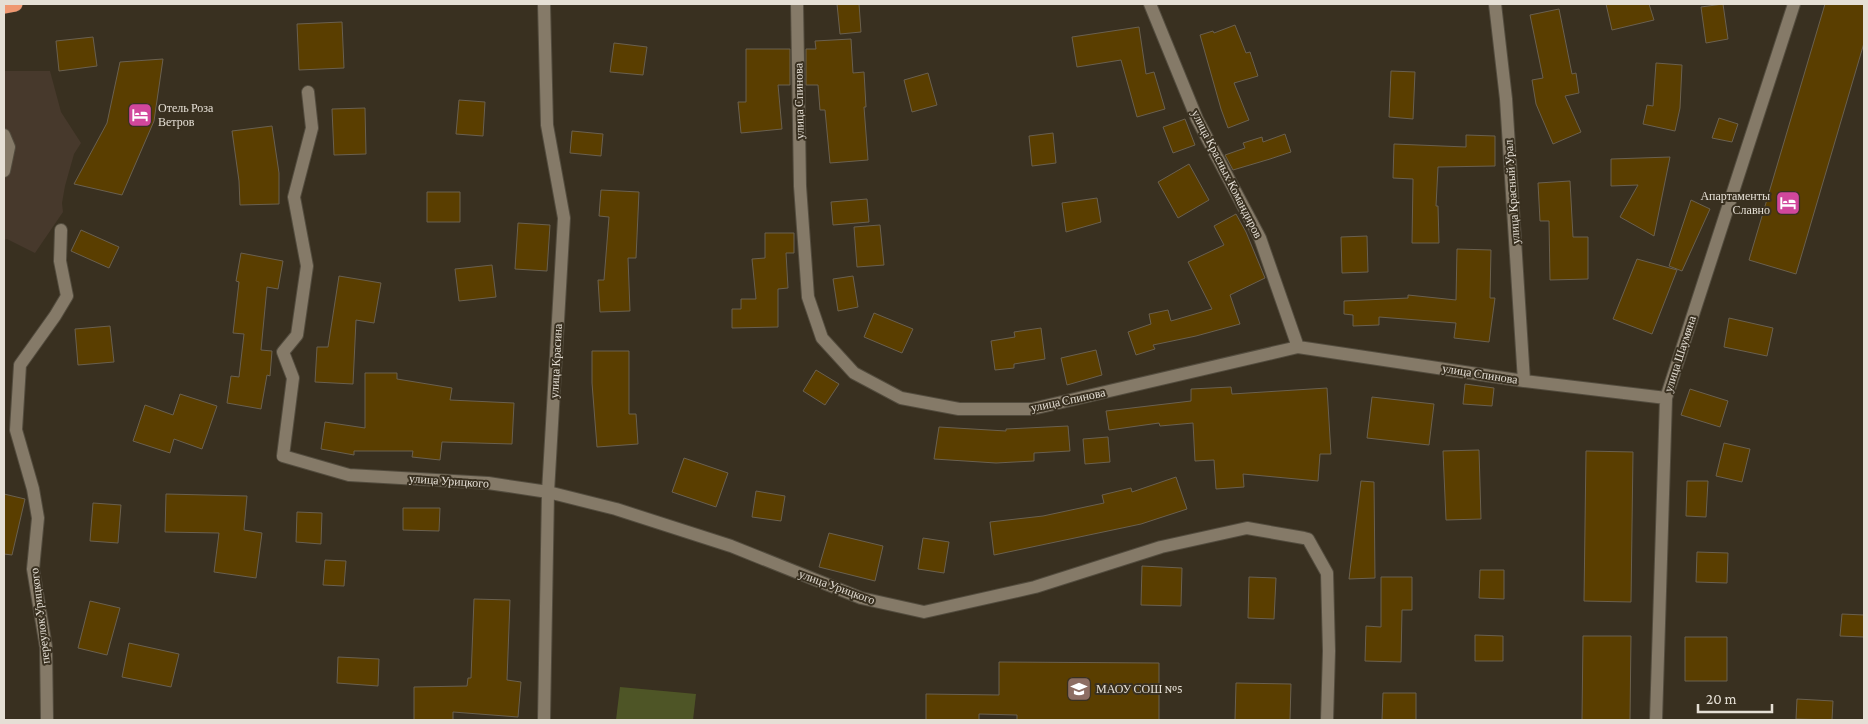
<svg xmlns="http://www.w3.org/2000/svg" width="1868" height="724" font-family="'Crimson Pro',serif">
<rect width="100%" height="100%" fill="#393020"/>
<path fill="#47392c" d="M4,71H50L61,112L81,143L74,154L65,186L62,203L63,212L35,253L7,239L4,240Z"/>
<path fill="#4e5526" d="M620,687L696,694L693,720H616Z"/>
<path fill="#5a3e00" stroke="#6a604f" d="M837,4H859L861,32L840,34Z
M1606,4H1649L1654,20L1612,30Z
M1723,4L1728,39L1706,43L1701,7Z
M1825,4H1864V43L1796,274L1749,260Z
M1559,9L1572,74L1576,73L1579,93L1565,96L1581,132L1553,144L1536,104L1532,80L1543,78L1530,15Z
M342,22L344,68L299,70L297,24Z
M1235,25L1246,53L1250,52L1258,76L1234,83L1249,120L1228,128L1221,109L1200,35L1213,31L1214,33Z
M1139,27L1146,74L1154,72L1165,109L1137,117L1121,60L1077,67L1072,37Z
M93,37L97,66L59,71L56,41Z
M851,39L853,73L864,72L866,107H864L868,160L830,163L825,110H820L818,85H806V49H816L815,41Z
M614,43L647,47L643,75L610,72Z
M746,49H790V85H778L782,129L741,133L738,102H746Z
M163,59L154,121L122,195L74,184L107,123L120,62Z
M1656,63L1682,65L1680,108L1675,131L1643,124L1647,105L1653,106Z
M1391,71L1415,72L1413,119L1389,117Z
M928,73L937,105L912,112L904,80Z
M459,100L485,102L483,136L456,134Z
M365,108L366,154L334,155L332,109Z
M1719,118L1738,124L1732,142L1712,138Z
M1185,119L1195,145L1173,153L1163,127Z
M272,126L279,173V204L240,205L239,181L232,131Z
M572,131L603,134L601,156L570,153Z
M1053,133L1056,163L1032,166L1029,136Z
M1285,134L1291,152L1270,159L1233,170L1225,155L1245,148L1243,143L1262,137L1263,142Z
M1466,135L1495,136V166L1438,167L1436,206H1438L1439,243H1412L1413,179L1393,178L1394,144L1466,147Z
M1670,157L1654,236L1620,217L1638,185L1611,186V159Z
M1189,164L1209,200L1178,218L1158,182Z
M1570,181L1573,237H1588V279L1550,280L1549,221H1540L1538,183Z
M601,190L639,192L636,258H628L630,311L600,312L598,280H604L609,217L599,216Z
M427,192H460V222H427Z
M1097,198L1101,222L1066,232L1062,203Z
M867,199L869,222L833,225L831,202Z
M1691,200L1710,209L1682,271L1669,266Z
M1236,214L1246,232L1265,278L1230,295L1240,324L1196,336L1153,345L1155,349L1136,355L1128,332L1151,324L1149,314L1168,310L1171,321L1212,309L1188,262L1224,245L1214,226Z
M518,223L550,225L547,271L515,269Z
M880,225L884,265L857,267L854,227Z
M81,230L119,247L109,268L71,251Z
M765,233H794V253H786L788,288L778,289V327L732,328V309H741V299H756L752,259L765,258Z
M1367,236L1368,272L1342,273L1341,237Z
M1457,249L1491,250L1490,298H1495L1489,342L1454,338L1456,323L1379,317V325L1353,326V315L1344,314V301L1408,298V295L1456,300Z
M241,253L283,261L278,289L267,287L261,350L272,351L270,376L267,375L261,409L227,403L231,376L239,377L244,334L233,333L239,282L236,281Z
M1637,259L1677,270L1652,334L1613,319Z
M492,265L496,297L459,301L455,269Z
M339,276L381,283L374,323L356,320L353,384L315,382L317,347H328Z
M853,276L858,307L838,311L833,279Z
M874,313L913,329L902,353L864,337Z
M1729,318L1773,328L1767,356L1724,347Z
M110,326L114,362L78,365L75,329Z
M1041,328L1045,359L1014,364V368L995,370L991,341L1015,337L1014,332Z
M1096,350L1102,375L1067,385L1061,358Z
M592,351H629V414H636L638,444L597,447L592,383Z
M816,370L839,384L825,405L803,391Z
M365,373H397V379L452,388L450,400L514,403L512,444L442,442L440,460L412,457L413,451H354V455L321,449L325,422L365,428Z
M1465,384L1494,388L1492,406L1463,404Z
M1231,387L1232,394L1327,388L1331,454H1320L1318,481L1243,474L1244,487L1216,489L1214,460L1195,461L1193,423L1160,426L1159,423L1109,430L1106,411L1191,401V389Z
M1690,389L1728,401L1720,427L1681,415Z
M180,394L217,406L202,449L174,439L170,453L133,441L145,405L173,415Z
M1372,397L1434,404L1429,445L1367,438Z
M1068,426L1070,451L1034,453V461L996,463L934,459L939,427L1006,431V429Z
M1108,437L1110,462L1085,464L1083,439Z
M1724,443L1750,449L1742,482L1716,476Z
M1479,450L1481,519L1446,520L1443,451Z
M1586,451L1633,452L1631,602L1584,601Z
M684,458L728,473L716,507L672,492Z
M1176,477L1187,509L1141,524L994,555L990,522L1043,516L1104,503L1102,495L1131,488L1132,492Z
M1361,481L1374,482L1375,578L1349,579Z
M1687,481H1708L1706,517L1686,516Z
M756,491L785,496L781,521L752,517Z
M4,494L25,499L12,555L4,554Z
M166,494L247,496L244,530L262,533L256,578L214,572L219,533L165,532Z
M93,503L121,505L118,543L90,541Z
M403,508H440L439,531L403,530Z
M297,512L322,513L321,544L296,542Z
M829,533L883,546L875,581L819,567Z
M923,538L949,542L944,573L918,569Z
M1697,552L1728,553L1727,583L1696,582Z
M325,560L346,561L344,586L323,585Z
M1142,566L1182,568L1181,606L1141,605Z
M1480,570H1504V599L1479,598Z
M1249,577L1276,578L1274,619L1248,618Z
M1381,577H1412V610H1402L1401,662L1365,661L1366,626L1381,627Z
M474,599L510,600L507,680L521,682L518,717L453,712V720H414V687L467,686L468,678H471Z
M90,601L120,608L107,655L78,648Z
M1842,614L1864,615V637L1840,636Z
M1475,635L1503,636V661H1475Z
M1583,636H1631L1630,720H1582Z
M1685,637H1727V681H1685Z
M129,643L179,654L171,687L122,677Z
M338,657L379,659L378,686L337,683Z
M999,662L1159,663V720H1017V715L979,714V720H926V694L999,695Z
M1236,683L1291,684L1290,720H1235Z
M1383,693H1416V720H1382Z
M1797,699L1833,701L1832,720L1796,719Z"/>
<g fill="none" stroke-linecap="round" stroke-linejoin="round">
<defs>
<path id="street" d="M797,4L800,186L808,297L822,338L854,373L901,398L959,409H1032L1298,347L1524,381L1666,398
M1150,4L1197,119L1260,238L1298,347
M1495,4L1506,99L1524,381
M308,92L312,128L294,197L307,266L297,335L283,352L293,378L283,456L349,475L488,483L548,492L616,509L731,546L861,598L924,612L1035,587L1161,547L1247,528L1304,538L1308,539L1327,573L1329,651L1327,720
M4,135L9,147L4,171
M47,720L46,647L33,569L38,518L33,489L16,430L20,365L55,316L67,296L60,261L61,230
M544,720L548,492L564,218L547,125L544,4
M1656,720L1666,398L1794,4"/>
<path id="highway" d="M4,6L15,4"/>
</defs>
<use href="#street" stroke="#534c3e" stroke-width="14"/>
<use href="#highway" stroke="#534c3e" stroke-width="16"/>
<use href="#street" stroke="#857a68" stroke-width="12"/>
<use href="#highway" stroke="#ef9871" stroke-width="15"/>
</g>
<defs>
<symbol id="hotel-square" viewBox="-11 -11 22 22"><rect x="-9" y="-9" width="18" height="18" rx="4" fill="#d1479c" stroke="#393020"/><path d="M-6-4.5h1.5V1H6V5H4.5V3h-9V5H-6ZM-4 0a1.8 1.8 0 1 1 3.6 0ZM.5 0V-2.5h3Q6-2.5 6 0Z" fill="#fff"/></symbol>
<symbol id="school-square" viewBox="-11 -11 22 22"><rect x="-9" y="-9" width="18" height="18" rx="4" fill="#8d6e63" stroke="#393020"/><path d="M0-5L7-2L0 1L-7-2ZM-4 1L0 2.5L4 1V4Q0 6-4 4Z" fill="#fff"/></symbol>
</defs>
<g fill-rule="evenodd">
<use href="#hotel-square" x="126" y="101" width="28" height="28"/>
<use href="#hotel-square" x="1774" y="189" width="28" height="28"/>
<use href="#school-square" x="1065" y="675" width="28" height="28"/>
</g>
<g text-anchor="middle" stroke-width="4" stroke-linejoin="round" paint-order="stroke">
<g font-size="12" fill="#e5dfd5" stroke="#393020">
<text transform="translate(799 101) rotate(-91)" y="4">улица Спинова</text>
<text transform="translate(1227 174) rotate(63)" y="4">улица Красных Командиров</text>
<text transform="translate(1512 192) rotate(-94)" y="4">улица Красный Урал</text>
<text transform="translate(1680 354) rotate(-72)" y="4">улица Шаумяна</text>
<text transform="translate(556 361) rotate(-87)" y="4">улица Красина</text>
<text transform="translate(1480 374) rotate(9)" y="4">улица Спинова</text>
<text transform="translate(1068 400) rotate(-12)" y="4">улица Спинова</text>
<text transform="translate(449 481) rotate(4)" y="4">улица Урицкого</text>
<text transform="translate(837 587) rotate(20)" y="4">улица Урицкого</text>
<text transform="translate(40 616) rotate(-97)" y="4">переулок Урицкого</text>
</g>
<g font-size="12" fill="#e5dfd5" stroke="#393020" text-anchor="start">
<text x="158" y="112">Отель Роза<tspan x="158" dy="14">Ветров</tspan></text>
<text x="1770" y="200" text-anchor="end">Апартаменты<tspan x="1770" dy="14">Славно</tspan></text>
<text x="1096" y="693">МАОУ СОШ №5</text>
</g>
</g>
<rect width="1868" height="724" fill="none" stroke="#e5dfd5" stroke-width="10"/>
<path d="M1698 704v8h74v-8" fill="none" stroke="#e5dfd5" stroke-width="2.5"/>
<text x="1706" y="704" font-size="15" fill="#e5dfd5" stroke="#393020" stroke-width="4" paint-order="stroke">20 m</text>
</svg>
